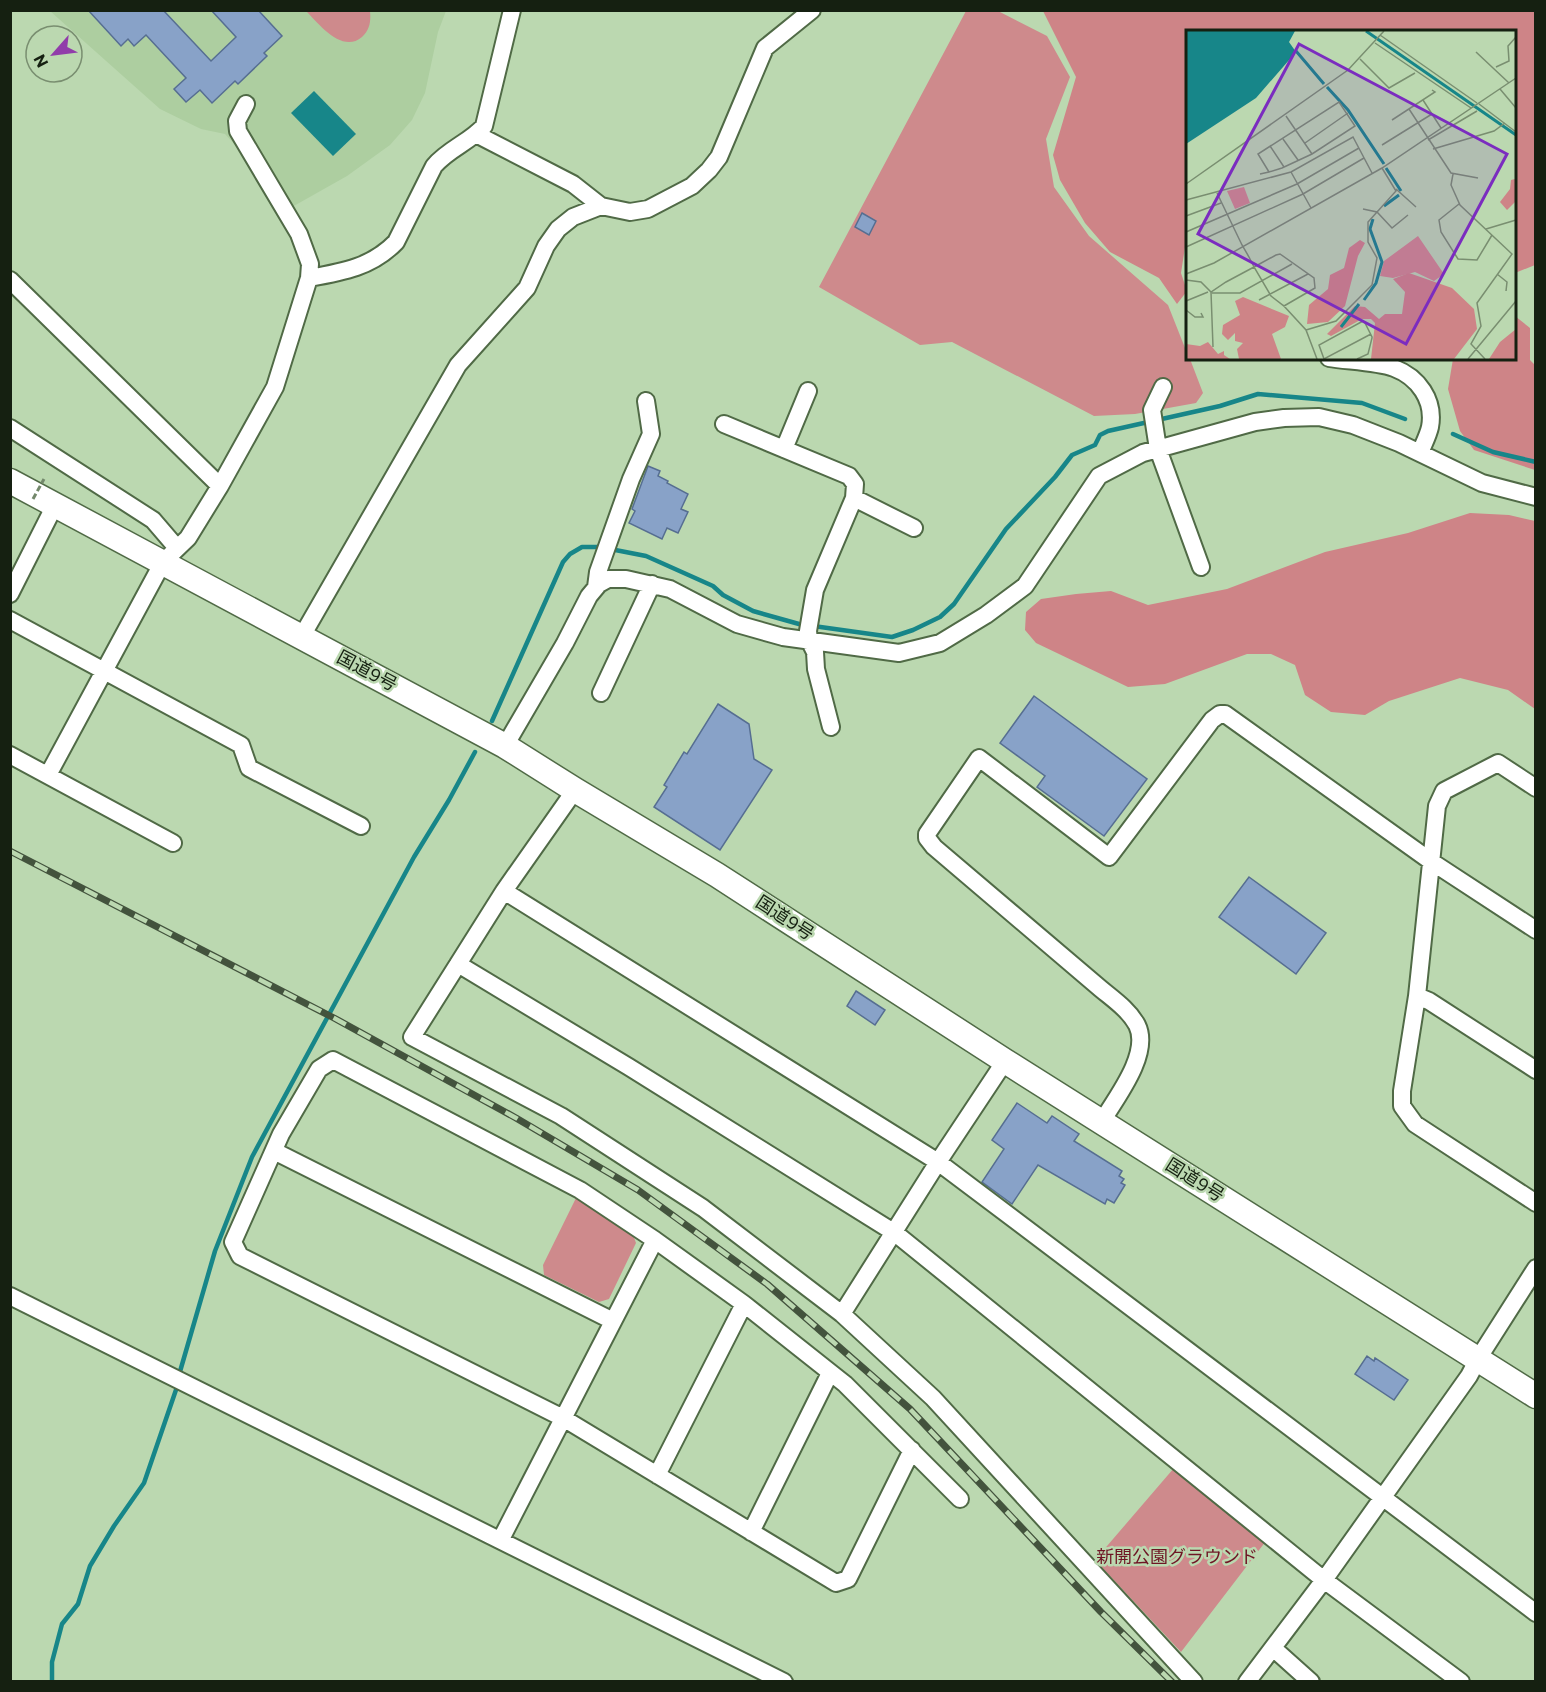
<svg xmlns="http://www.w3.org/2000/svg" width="1546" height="1692" font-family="Commissioner,'Noto Sans JP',sans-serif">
<rect width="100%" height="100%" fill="#bbd8b0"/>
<path fill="#adcea0" d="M50,11H446L438,32L425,93L412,120L390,145L347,176L292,207L225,134L201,129L160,109Z"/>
<path fill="#ce8a8c" d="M306,11H370C371,21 370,30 362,37C342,54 319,24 306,11Z
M966,11H998L1047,36L1070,77L1046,139L1054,187L1089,236L1168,305L1187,353L1188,358L1190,359L1203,393L1196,403L1135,414L1094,416L952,342L920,345L819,287Z
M576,1198L632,1232L636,1243L609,1299L599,1302L544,1275L543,1265Z
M1174,1468L1266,1541L1181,1652L1095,1560Z"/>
<path fill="#ce8487" d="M1043,11H1535V265L1515,273L1514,32H1188V228L1181,273L1187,291L1177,304L1159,278L1110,252L1085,223L1060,180L1053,155L1076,77Z
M1515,316L1530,328V360L1535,365V470L1474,450L1460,431L1448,389L1453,359L1514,358Z
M1470,513L1509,515L1535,521V709L1508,690L1460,678L1389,701L1365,715L1331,712L1305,695L1295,665L1271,654H1247L1165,684L1128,687L1036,643L1025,630L1026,612L1041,599L1076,594L1111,591L1148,605L1227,589L1325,552L1408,533Z"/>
<path fill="#178689" d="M314,91L356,134L333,156L291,113Z"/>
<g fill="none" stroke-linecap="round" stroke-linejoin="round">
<path stroke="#178689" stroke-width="4.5" d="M1453,434L1493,452L1536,462
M492,721L563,562L570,554L582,547H600L646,556L713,586L723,595L753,611L799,624L892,637L913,630L940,617L954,604L1006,529L1055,477L1072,455L1095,445L1100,435L1108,431L1220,406L1258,394L1362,403L1405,419
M179,1375L215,1251L252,1157L414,857L449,800L475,752
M52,1682V1662L62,1624L78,1604L90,1566L114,1526L144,1483L178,1384"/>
</g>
<path fill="#88a2c8" stroke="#566e91" stroke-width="1.5" d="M88,10H163L211,61L236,37L211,10H258L282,36L264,53L267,56L238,84L235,81L212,103L200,90L186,102L174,89L186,78L146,35L134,46L128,39L121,46Z
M862,213L876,221L869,235L855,227Z
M648,466L660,471L658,476L668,481L667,483L688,494L681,509L688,512L678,533L667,528L662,539L629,523L635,511L632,509Z
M1034,696L1147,779L1104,836L1037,787L1045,776L1000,743Z
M718,704L749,724L754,759L772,770L720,850L654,807L667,787L664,785L684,752L687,754Z
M1249,877L1326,933L1296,974L1219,917Z
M856,991L885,1010L875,1025L847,1006Z
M1017,1103L1047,1123L1052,1116L1079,1134L1074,1141L1122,1171L1119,1176L1124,1179L1121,1183L1125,1185L1114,1203L1107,1199L1105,1204L1038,1165L1012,1204L982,1182L1004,1149L992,1140Z
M1367,1356L1374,1361L1375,1358L1408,1380L1394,1400L1355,1374Z"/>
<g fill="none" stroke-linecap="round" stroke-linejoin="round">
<defs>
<path id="minor" d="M476,134L573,184L601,206L630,212L648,209L692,186L709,170L719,157L765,48L812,10
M309,278C343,272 372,267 396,242L434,166C448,149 470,142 484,126L512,10
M10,280L220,486
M1329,358C1347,361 1378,362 1394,368C1418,377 1435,400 1430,427C1428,436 1423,445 1420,453
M1163,387L1152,410L1158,449L1201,567
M724,424L849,476L855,484L854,498L815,590L808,631L809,640L815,652L816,669L831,727
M10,428L153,520L177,548
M784,449L808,391
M854,498L914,528
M596,587L598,572L631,479L651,434L646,401
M10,594L55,505
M10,620L241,745L249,768L361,826
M302,636L458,365L527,288L546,246L558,229L573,217L601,206
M601,693L652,584
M505,746L565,643L589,596L599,584L608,579H626L670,589L737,624L783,637L899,653L940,643L986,615L1025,586L1099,476L1143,453L1255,422L1284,418L1319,417L1353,425L1399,443L1482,483L1536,497
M10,755L173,843
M48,775L163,562L188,538L220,486L275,387L309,278L310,264L299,234L238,131L237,121L246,104
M1536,788L1498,763L1444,791L1437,806L1417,996L1402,1091V1106L1415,1124L1536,1203
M575,790L504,891L412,1037L561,1116L703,1208L842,1314L933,1398L1194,1682
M504,891L938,1162L1536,1613
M458,964L629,1067L895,1233L1324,1580L1461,1682
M1417,996L1429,1001L1536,1070
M1102,1121C1117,1097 1151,1053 1137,1025C1129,1010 1113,999 1101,989L934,847L927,838V834L979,758L1109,857L1212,720L1220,714H1225L1432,862L1536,930
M274,1151L613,1321
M10,1296L784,1682
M842,1314L938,1162L1005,1061
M912,1450L848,1579L836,1583L563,1418L240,1256L233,1242L281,1134L319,1069L333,1060L580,1190L655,1240L744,1304L845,1384L960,1499
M657,1475L744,1304
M751,1532L830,1373
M501,1539L655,1240
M1273,1648L1311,1682
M1247,1682L1324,1580L1469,1376L1478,1359L1536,1268"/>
<path id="highway" d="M10,481L505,746L575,790L717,875L1005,1061L1536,1396"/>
</defs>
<use href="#minor" stroke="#506a46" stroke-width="20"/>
<use href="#highway" stroke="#506a46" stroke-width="27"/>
<use href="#minor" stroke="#fff" stroke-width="16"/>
<use href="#highway" stroke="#fff" stroke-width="24"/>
<defs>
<path id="rail" d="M10,851L334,1018L516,1118L638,1190L767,1284L910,1409L1101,1612L1172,1682"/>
</defs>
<use href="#rail" stroke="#43533d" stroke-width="7"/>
<use href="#rail" stroke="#bbd8b0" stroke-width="4.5" stroke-dasharray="14" stroke-linecap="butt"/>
<path stroke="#73886b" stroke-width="3" stroke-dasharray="6 3" stroke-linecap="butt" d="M33,499L44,479"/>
</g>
<g text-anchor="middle" stroke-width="5" stroke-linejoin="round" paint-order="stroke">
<g font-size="18" fill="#152011" stroke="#bbd8b0">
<text transform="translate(367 671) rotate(28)" y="6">国道9号</text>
<text transform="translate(785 918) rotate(33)" y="6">国道9号</text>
<text transform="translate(1195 1180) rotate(32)" y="6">国道9号</text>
</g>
<g font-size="18" fill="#6e1524" stroke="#bbd8b0">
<text x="1177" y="1563">新開公園グラウンド</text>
</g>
</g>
<g transform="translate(1186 30)">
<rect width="330" height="330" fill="#bbd8b0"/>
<path d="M58,157L64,173L49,179L41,161ZM232,206L258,244L248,251L229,242L207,248L194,246L198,231Z" fill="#ce8a8c"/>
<path d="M329,149L330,171L321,180L314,172L324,159L325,150ZM174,210L179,213L172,226L159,276L142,292L121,294L123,275L142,259L144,245L158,238L163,218ZM223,243L266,258L288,279L291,299L268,329H185L189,293L185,289H176L145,306L141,304L169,276L179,277L193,289L199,284H216L219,262L207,249ZM57,267L103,286L99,297L86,304L95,329H53L51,319L57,313L49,311V303L42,310L36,304L37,295L54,285L49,271ZM330,299V329H303L314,312ZM22,312L32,324L38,321V325L44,329H0V314L14,316Z" fill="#ce8487"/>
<path d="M0,1H109L103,12L110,22L70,68L0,114Z" fill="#178689"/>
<path fill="none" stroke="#178689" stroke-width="3" d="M180,1L330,105M110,21L138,54M141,57L162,80L198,134M200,138L215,161M198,176L213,165M178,270L190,253L196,232L184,199L187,189M155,297L173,274"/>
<path fill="none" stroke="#798e70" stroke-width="1.5" d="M194,5L291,73M189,13L285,78M290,22L323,53M174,29L203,58L229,43M310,37L323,31L322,16L330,7M314,59L330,78M237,70L255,98M293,74L330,102M223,79L265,143L292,148M100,86L126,124M206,90L249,62L246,60M97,109L112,130M242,110L291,81M119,113L162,83M196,115L246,84M84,116L98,137M247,119L308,101L319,93M105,142L125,178M74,144L83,142L96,138L126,124L169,96L153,72L72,124L83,142M267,144L265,155L274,175L326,224L291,273L295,296L285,314L299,329M0,154L162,40L198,1M210,159L230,177M0,170L105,142L167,107L186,143M273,174L253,190L255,202L272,229L291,230L306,205M177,179L191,182L206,198L222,185M0,186L35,173M300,199L330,190M0,202L111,154L173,118M0,217L117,164L178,128M0,244L28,233L196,138L330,48M311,244L321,252L320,261M0,250L15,252L25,262L40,252L68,237L90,225L94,224L128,248L129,258L98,276L85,266L68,237L63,227L56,215L31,163M25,262L27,317M26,263H54L106,234M73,270L122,244M0,271L22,262M97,275L120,300L131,329M0,280L9,287H17L15,283M120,300L150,291L186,255L191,228L182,212V192L210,161L196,138M171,329L182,324L186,308V307L179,293L177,291L133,315L138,329L185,304M282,329L330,271"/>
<path fill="#7b2cbf" fill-opacity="0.15" stroke="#7b2cbf" stroke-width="3" d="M113,14L321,124L220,314L12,204Z"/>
<rect width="330" height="330" fill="none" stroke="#152011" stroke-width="3"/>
</g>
<rect width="1546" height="1692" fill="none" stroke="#152011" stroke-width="24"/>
<g transform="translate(54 54) rotate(242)"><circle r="28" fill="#bbd8b0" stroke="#798e70" stroke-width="1.5"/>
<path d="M0-4.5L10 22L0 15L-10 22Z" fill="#913caa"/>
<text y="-9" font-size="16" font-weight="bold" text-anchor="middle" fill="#152011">N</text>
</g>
</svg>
